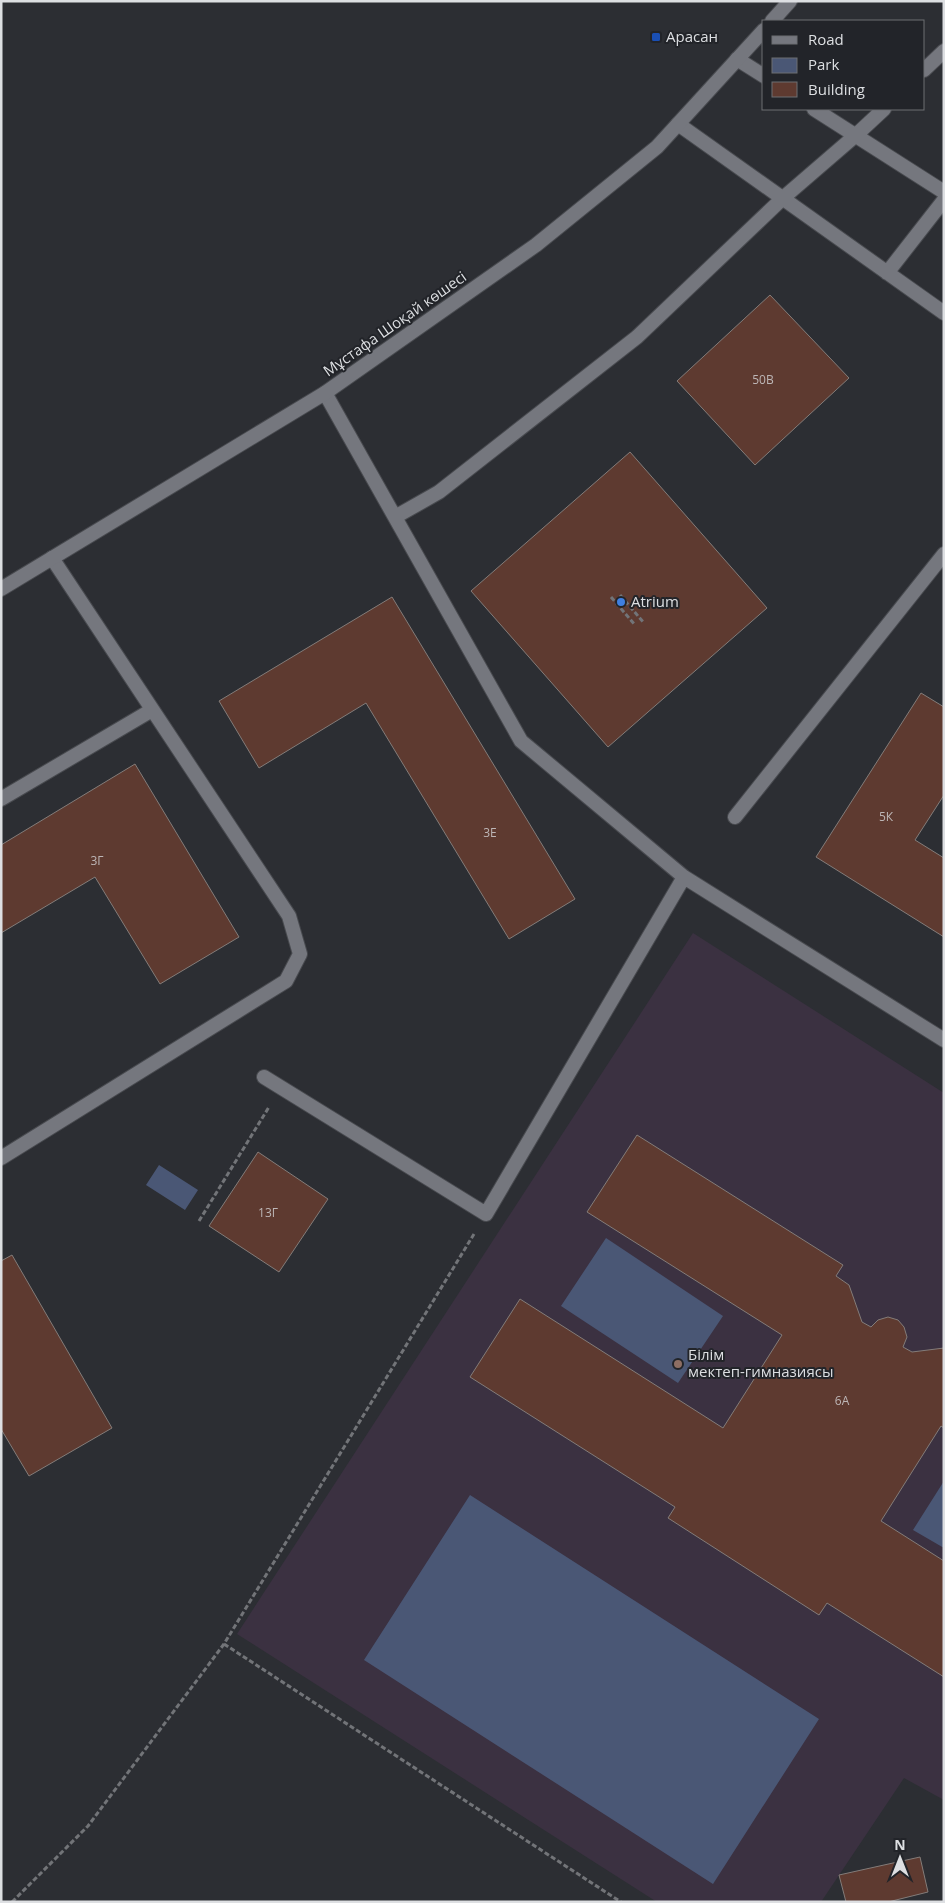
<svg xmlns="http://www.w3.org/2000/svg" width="945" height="1903" font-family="'Open Sans',sans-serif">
<rect width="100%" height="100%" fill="#2c2e33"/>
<path fill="#3b3141" d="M693,933L944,1093V1800L904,1778L821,1902H657L237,1634Z"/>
<path fill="#4a5775" d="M159,1165L198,1190L185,1210L146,1185Z
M606,1238L723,1316L678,1383L561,1306Z
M944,1481V1548L913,1530Z
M470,1495L819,1719L713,1884L364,1660Z"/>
<path fill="#5e3a30" stroke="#837c79" d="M770,295L849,378L755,465L677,381Z
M630,452L767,608L608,747L471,591Z
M392,597L575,899L509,939L366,703L259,768L219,701Z
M921,693L944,707V795L915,840L944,858V937L816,857Z
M135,764L239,937L160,984L95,877L1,933V845Z
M637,1135L843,1265L836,1276L849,1285L862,1322L871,1327L878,1320L888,1317L898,1320L904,1327L907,1337L903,1347L912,1352L944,1348V1428L941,1426L881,1521L944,1561V1677L827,1603L819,1615L668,1518L675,1507L470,1377L520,1299L723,1428L782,1335L587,1212Z
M258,1152L328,1199L279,1272L209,1226Z
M12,1255L112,1428L29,1476L1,1429V1261Z
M920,1857L928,1892L888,1902H846L839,1875Z"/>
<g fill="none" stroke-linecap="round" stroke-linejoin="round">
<defs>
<path id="service" d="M737,59L764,76
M924,70L944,51
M814,109L944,192
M678,124L944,313
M887,273L944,200
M395,517L439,492L637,337L783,198L856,135L884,109
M1,799L152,710
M735,817L944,554
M684,877L944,1040
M264,1077L486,1214L684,877L521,741L325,393
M1,1158L286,981L300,954L289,916L52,558"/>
<path id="tertiary" d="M772,21L790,1
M1,589L325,393L536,245L657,147L764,30"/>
</defs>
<use href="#service" stroke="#484a4f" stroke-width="16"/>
<use href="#tertiary" stroke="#484a4f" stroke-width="16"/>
<path stroke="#727478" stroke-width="3" stroke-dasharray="5 2.5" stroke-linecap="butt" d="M620,595L644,623
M611,597L635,625
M199,1221L269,1107
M224,1644L621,1902
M12,1902L88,1826L224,1644L474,1234"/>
<use href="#service" stroke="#75777e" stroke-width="14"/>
<use href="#tertiary" stroke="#75777e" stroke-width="14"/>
</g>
<rect fill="#1a4fb4" stroke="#222429" stroke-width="2" x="651" y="32" width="10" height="10" rx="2.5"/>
<circle fill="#3f7fe0" stroke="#222429" stroke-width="2" cx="621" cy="602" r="5"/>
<circle fill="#8d6e63" stroke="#222429" stroke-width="2" cx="678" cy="1364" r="5"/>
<g text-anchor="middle" stroke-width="4" stroke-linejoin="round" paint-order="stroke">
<g font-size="12" fill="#bdb6b6">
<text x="763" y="384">50В</text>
<text x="886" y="821">5К</text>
<text x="490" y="837">3Е</text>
<text x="97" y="865">3Г</text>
<text x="268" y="1217">13Г</text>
<text x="842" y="1405">6А</text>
</g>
<g font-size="15" fill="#dddfe2" stroke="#222429" text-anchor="start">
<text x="666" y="42">Арасан</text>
<text x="631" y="607">Atrium</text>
<text x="688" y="1360">Білім<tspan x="688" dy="17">мектеп-гимназиясы</tspan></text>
</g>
<g font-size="15" fill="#dddfe2" stroke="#222429">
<text transform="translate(395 324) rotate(-35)" y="5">Мұстафа Шоқай көшесі</text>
</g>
</g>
<rect width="945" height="1903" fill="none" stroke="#dddfe2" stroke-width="5"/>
<rect x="762" y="20" width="162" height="90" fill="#222429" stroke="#6d6f73"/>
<rect x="772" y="36" width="25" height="8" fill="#75777e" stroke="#6d6f73"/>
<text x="808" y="45" font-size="15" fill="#dddfe2">Road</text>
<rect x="772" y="58" width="25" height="15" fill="#4a5775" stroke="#6d6f73"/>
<text x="808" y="70" font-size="15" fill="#dddfe2">Park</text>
<rect x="772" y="82" width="25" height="15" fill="#5e3a30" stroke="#6d6f73"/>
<text x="808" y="95" font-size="15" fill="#dddfe2">Building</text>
<g transform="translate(900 1858)" stroke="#222429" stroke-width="4" paint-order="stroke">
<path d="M0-4L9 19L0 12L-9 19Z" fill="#dddfe2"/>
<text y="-8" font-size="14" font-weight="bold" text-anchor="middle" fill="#dddfe2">N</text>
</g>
</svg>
